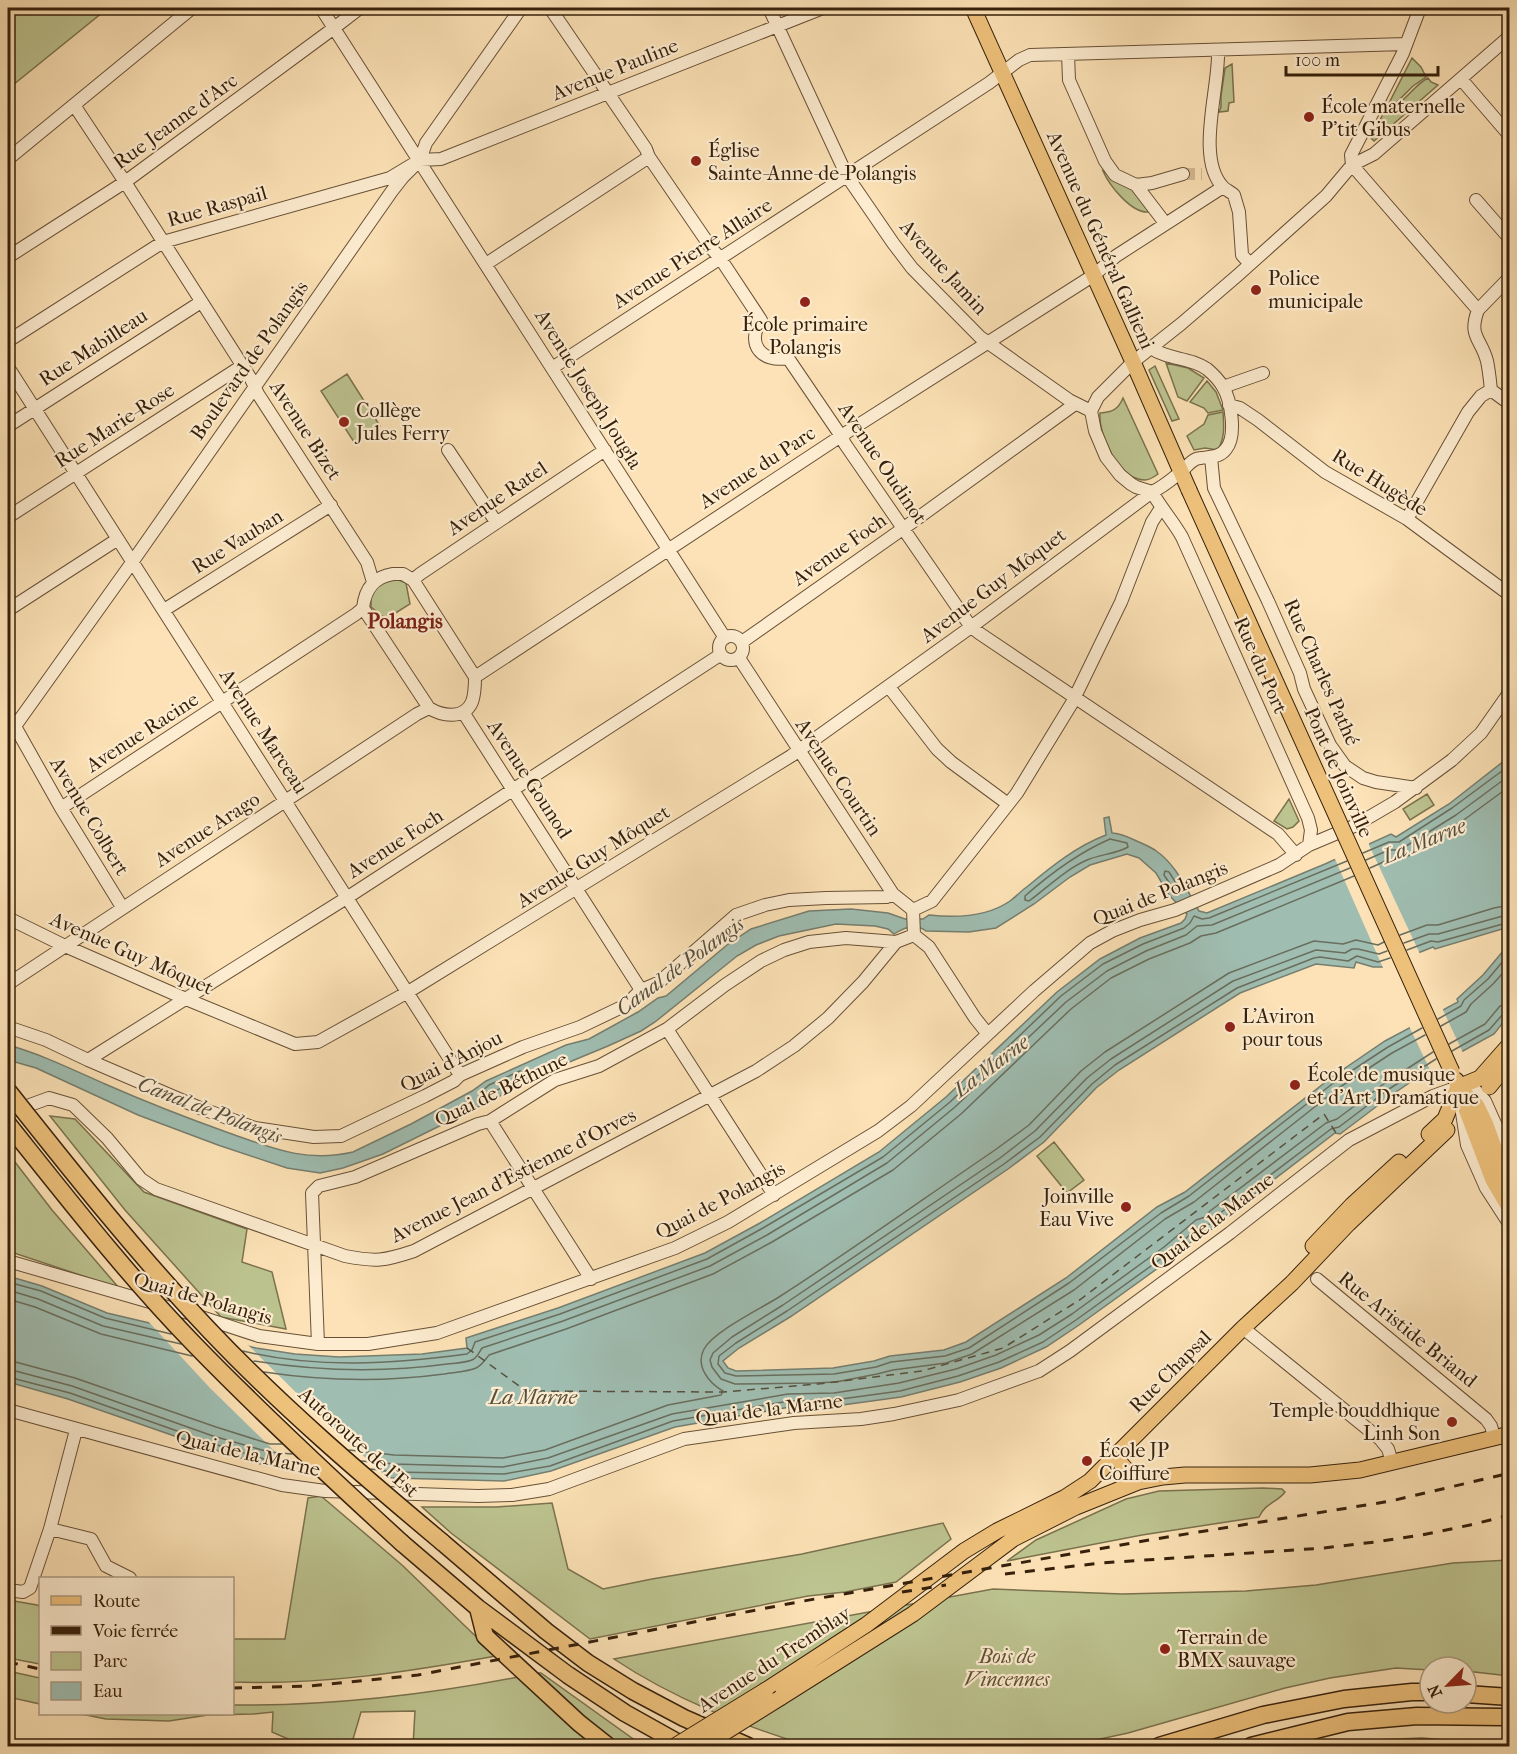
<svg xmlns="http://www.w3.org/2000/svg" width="1517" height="1754" font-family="'IM FELL French Canon',serif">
<rect width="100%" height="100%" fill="#fce2b6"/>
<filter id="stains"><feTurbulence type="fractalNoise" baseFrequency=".00333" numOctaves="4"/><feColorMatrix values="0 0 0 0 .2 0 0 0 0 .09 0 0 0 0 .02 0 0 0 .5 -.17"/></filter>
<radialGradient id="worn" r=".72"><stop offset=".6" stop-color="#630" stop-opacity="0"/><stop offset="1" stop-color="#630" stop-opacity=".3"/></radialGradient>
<path fill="#bdc490" stroke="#7a724e" stroke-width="1.5" d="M8,8H108L8,89Z
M1412,58L1421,67L1426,77L1413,86L1396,103L1387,107Z
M1232,64L1234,102L1229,103L1228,111L1219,112L1221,107V96L1225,68Z
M1428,78L1431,82L1438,85L1374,141L1371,138L1385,110C1404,106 1412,86 1428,78Z
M1103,171L1130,186L1149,211L1148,212C1131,213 1109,185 1103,171Z
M1166,363L1188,368L1204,378L1187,401L1178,397Z
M1155,366L1179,419L1172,421L1149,370Z
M347,374L380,426L354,442L321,391Z
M1207,381L1216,392L1223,410L1208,413L1204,408L1190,402Z
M1123,398L1158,474C1154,477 1150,480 1145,480C1119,480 1098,435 1100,413C1112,412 1118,410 1123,398Z
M1223,412C1224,426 1225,437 1218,450L1205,448L1194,450L1187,436L1204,424L1208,415Z
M394,578L406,583L410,604L386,619L371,607V598L376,585Z
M1427,794L1434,805L1410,820L1403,809Z
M1289,799L1299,821L1293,827L1287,829L1274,821Z
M50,1116L75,1119L144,1192L247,1229L242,1262L272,1272L286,1329L221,1317L125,1210Z
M1054,1142L1084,1180L1067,1193L1037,1156Z
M8,1153L52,1210L119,1288L8,1251Z
M1263,1488L1282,1489L1285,1492C1277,1503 1266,1502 1259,1517L1142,1535L1007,1561L1036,1540L1126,1499L1159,1491Z
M321,1496L402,1565L496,1656C407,1672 324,1685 233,1682V1639H285L308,1498Z
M552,1503L568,1569L603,1589L652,1579L802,1554L943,1523L951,1539L896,1582L845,1592L808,1596L590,1639L451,1533L422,1507H496Z
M1509,1560V1676L1466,1671V1667H1430V1670L1396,1668L1330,1678L1285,1688L1128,1733L1068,1746H809C741,1725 674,1699 614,1659L993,1589L1122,1594L1246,1591L1316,1585L1453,1563Z
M8,1600L37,1605L40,1607V1664L8,1658Z
M8,1671L40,1678V1704L8,1697Z
M538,1673H541L643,1746H617L568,1707Z
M523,1676L597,1746H413L415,1711L361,1712L351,1746H304L272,1732L273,1712L253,1714L208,1715L169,1721L106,1719L81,1714H232L233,1705C330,1706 427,1695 523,1676Z
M1422,1738L1509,1745V1746H1330L1349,1741Z"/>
<path fill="#9fbdb1" stroke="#757e6f" stroke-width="1.5" d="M1509,757V927L1435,949L1433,947L1383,967H1373L1356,962L1354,968L1316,964L1240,993L1119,1070L1096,1088L1044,1142L1008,1169L790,1317L739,1348L723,1361L728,1368L736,1371L833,1368L874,1361L890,1356L944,1350L966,1342L1066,1278L1157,1207L1185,1192L1332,1077L1385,1041L1458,1002L1457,999L1483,975L1509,944V1015L1494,1034L1430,1069L1393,1094L1340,1134L1335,1133L1218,1222L1217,1228L1204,1231L1172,1258L1079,1325L1046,1347L1001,1368L960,1382L901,1397L835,1406L790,1407L675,1427L551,1471L504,1481L393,1478L335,1471L267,1466L209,1448L68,1399L8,1382V1276L42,1286L107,1313L256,1348L295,1354L339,1357L422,1354L467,1348L466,1338L558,1308L705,1253L760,1223L879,1152L946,1097L1057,992L1100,959L1140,938L1181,923L1185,919L1187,914L1169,895L1156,873L1139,858L1127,854L1090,865L1070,877L1034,904L996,928L969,932L926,931C916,923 903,928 894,934L888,929L875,926L836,924L779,936L756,945L737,956L655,1022L641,1031L608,1046L538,1075L498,1097L383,1154L343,1168L320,1173L287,1168L218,1145L138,1115L36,1068L8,1060V1045C41,1054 73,1070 105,1084C146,1102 187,1118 229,1133C272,1148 306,1163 353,1152L411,1124L472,1091L486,1081L566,1045L589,1039L638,1012L658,998L666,996L727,945L751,929L809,911L851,909L888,913L905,919H923L929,915C956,918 987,917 1010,901C1017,896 1022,890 1028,886C1052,866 1077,846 1106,835L1104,818L1109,817L1112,833C1121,833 1130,838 1139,842C1144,844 1150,847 1155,850C1177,865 1186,889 1199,911L1207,913L1325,864L1391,834L1396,837L1449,804Z"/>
<path fill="#fce2b6" d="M1369,841V845L1420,954L1384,970L1335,859L1332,858Z
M1444,1006L1443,1010L1464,1055L1431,1072L1409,1026H1408Z
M146,1319L246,1343L325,1421L391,1481L295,1471L210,1388Z"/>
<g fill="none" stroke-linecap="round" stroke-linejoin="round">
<path stroke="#6a6e5e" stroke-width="1.5" d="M1110,839L1127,843L1128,847C1116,854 1101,854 1087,860C1066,869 1048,887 1029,901L1025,900V896C1051,873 1078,853 1110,839Z
M1363,853L1389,842H1399L1452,808L1510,765
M1366,860L1389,850H1397L1403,848L1456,815L1510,775
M1370,868L1390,859H1400L1408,856L1461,822L1510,786
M1165,871L1169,872L1181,891L1180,894H1177L1164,875Z
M1400,935L1427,925H1438L1494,908L1510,905
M1404,943L1429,934H1438L1510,914
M1407,950L1431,941L1438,942L1510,922
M1387,951L1379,954L1358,949H1352L1345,953L1316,950L1233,981L1111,1059L1087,1078L1035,1131L1000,1158L783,1305L732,1337L713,1353L710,1360L712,1367L721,1379L735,1384L814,1383L836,1382L877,1374L893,1370L946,1363L972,1354L1074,1290L1165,1219L1194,1202L1340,1087L1392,1053L1425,1035
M1390,958L1378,962L1357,956L1348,961L1320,957L1314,958L1237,988L1115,1065L1092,1084L1040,1137L1004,1164L787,1311L736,1343L719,1356L718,1364L725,1373L736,1376L834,1374L876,1367L891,1362L945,1356L969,1348L1069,1283L1161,1213L1189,1196L1336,1081L1388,1047L1422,1028
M1438,1019L1461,1006L1464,1000L1488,979L1510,953
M1441,1026L1466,1012L1471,1004L1493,984L1510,965
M1449,1044L1485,1024L1500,1006L1510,1004
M1452,1051L1489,1030L1503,1014L1510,1012
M520,1071L524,1073L522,1077L484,1097L480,1096L481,1092L489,1085Z
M8,1282L41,1291L105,1318L171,1334
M8,1290L38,1299L103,1326L181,1344
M8,1299L35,1307L101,1334L192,1356
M243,1351C316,1369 394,1364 467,1354L472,1350L475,1342L560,1314L707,1259L763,1228L883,1157L950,1102L1061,996L1103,964L1143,944L1184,928L1190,923L1194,916L1202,919L1209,918L1347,861
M8,1360L75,1378L216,1427L270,1444H282
M254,1361C318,1371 382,1373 447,1364C455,1363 467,1363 474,1359C478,1356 480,1351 482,1348L563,1321L710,1266L767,1235L887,1163L955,1107L1066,1002L1107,971L1146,951L1186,935L1197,926L1212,925L1350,868
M8,1369L72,1386L213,1436L269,1452L292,1454
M264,1372C324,1381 385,1382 444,1374C454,1372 467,1372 476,1368C482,1365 485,1360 489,1355L566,1329L713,1274L772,1242L893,1170L961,1114L1071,1009L1111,978L1149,959L1190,943L1201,936L1216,933L1354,876
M8,1377L70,1393L211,1443L267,1460L301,1462
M349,1450L394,1455L503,1458L545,1450L668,1405L721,1395L723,1391C709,1383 695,1366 704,1349C714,1331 760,1309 779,1297C852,1250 923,1199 995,1150L1029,1125L1081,1071L1105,1052L1229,973L1314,941L1343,944L1356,940L1378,945L1384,942
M361,1461L394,1464L503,1467L548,1458L672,1414L788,1394L834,1393L899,1383L956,1369L996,1355L1039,1335L1072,1314L1164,1247L1196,1220L1205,1217L1210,1211L1326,1123L1337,1119L1385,1083L1433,1052
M371,1469L393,1472L504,1474L550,1466L673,1421L789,1401L834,1400L900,1391L958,1376L999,1362L1043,1342L1076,1320L1169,1253L1200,1226L1210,1224L1215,1217L1331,1129L1339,1127L1389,1089L1436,1059"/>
<path stroke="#564f3d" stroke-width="1.5" stroke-dasharray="8 6" stroke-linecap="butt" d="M467,1348L526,1391L723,1392L818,1384L922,1371L1003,1348L1081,1299L1324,1114L1336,1133"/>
<path stroke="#d4bb94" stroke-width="12" stroke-dasharray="12 6" stroke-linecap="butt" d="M1183,174H1202"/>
<defs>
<path id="minor" d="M321,8L725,638
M550,8L646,149L649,157L712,249L720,258L761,320C746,344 761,363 788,358L841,436L845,444L971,627L979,633L1278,834L1296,855
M769,8L847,176L893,243L912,268L980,337L1069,400L1091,411
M1218,50C1220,86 1195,158 1223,187C1226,190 1231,192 1234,195L1239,212L1242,255L1250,264
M1068,54L1069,80L1105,161L1115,175L1136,185L1165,223
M1461,79L1510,136
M74,105L125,182L251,379L258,394L367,562L373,582
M8,159L192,8
M1352,165L1478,310C1468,337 1481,338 1487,361C1489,370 1490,381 1491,390L1510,404
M1352,165L1351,155L1403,53L1420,8
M1136,185L1152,183L1183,174
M1476,200L1510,239
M8,257L125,182L334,28L360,8
M486,264L649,157
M1478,310L1510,277
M8,341L163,242L390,178L420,160L441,159L823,8
M1151,348C1168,360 1190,357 1207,369C1213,374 1219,380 1223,387C1231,400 1237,436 1226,449C1219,459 1206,456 1196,459C1191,461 1186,467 1182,471C1172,479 1163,487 1152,492L1136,487L1131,484L1120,475L1106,457L1095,431L1091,411L1098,397L1133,362L1181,324L1238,275L1326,196L1352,165L1374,154L1510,36
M8,367L460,1075
M552,368L989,83L1019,60L1030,55L1405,44
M1223,387L1263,373
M1229,405L1240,408L1258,420L1325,472L1407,519L1510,595
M8,426L201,302
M448,450L496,522
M1211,457L1214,488L1268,601L1300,673L1304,689L1330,745L1345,766L1363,778L1376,782L1416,788
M8,517L242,366
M1407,519L1468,412L1481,396L1491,390
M393,574H403L413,580L475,677C475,685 475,694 472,702C464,720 442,716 429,708L363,608C365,589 374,577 393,574Z
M413,580L420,574L605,450
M8,610L118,539
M164,610L331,505
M719 648a12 12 0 1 1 24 0a12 12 0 1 1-24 0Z
M742,642L911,523L1075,404
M739,658L893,894L913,910
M475,677L841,436L1094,275L1116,256L1223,187
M889,687L937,749L951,762L1008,804
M463,712L641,990
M8,714L61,808L122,907
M8,736L133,561L392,191L403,177L420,160L426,143L521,8
M61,808L356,614L363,608
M913,910L932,901L1017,793L1072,703L1121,602L1152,522L1161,508
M913,910L914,935
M8,918L65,946L186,999L295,1044L318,1042L408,992L791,756L971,627L1152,492C1161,508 1173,521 1182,537L1308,818L1311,830L1309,845
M914,935L929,947L975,1018L987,1033
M8,984L417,714L429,708
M8,1027L46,1040L88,1060L200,1108L255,1128L314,1137L341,1136L425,1096L454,1081L460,1075L523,1047L580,1027L626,1005L641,990L658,983L736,915L765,905L789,900L826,898L887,897L893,894
M667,1029L774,1195
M88,1060L348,897L720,655
M1469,1083L1485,1101L1510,1157
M8,1113L49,1098L73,1105L107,1138L141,1179L156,1189L345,1256C376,1262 384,1261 414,1251L756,1071L794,1046L828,1018L863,982L896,942L914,935
M490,1121L591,1279
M8,1261L195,1315L259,1336L318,1344H368L437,1333L675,1248L728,1222L878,1131L911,1106L1034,991L1090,943L1112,931L1140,920L1175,910L1279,865L1309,845L1354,826L1395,802L1452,760L1481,733L1507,696L1510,688
M1317,1279L1486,1419L1491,1426L1494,1437
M1243,1328L1380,1439L1388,1449L1392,1462
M318,1344L312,1193L319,1186L355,1177L478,1124L490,1121L555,1080L599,1066L667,1029L725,985L761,961L784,950L809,942L846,938L896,942
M8,1410L282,1485L325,1491L478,1496L512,1495L549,1489L684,1439L794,1423L861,1419L894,1414L959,1400L1039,1371L1070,1351L1230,1233L1349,1140L1433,1096L1458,1087L1467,1145L1486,1188L1510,1225
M50,1529L91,1539L106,1566L130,1578
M8,1590L23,1592L30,1588L50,1529L76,1430"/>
<path id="major" d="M973,8L1133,362L1189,490
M1456,1080L1458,1087L1477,1106L1486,1125L1510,1192
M1489,1087L1510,1061
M1460,1093L1493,1180L1510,1209
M1429,1134L1445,1119L1458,1087L1480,1078L1510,1044
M1313,1246L1352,1205L1399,1162
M1116,1456L1122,1465L1138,1482
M766,1690L866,1625L964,1551L997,1531L1064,1498L1090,1481L1243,1328L1292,1283L1348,1224L1447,1130
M780,1698L913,1614L1013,1539L1076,1507L1138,1482L1163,1477L1185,1475H1310L1360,1470L1510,1434"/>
<path id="highway" d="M442,1542L546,1631L588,1663L633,1691L684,1718L748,1746
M402,1543L478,1608L568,1675L625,1713L684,1746
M478,1608L485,1636L579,1723L608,1746
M1466,1694L1510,1697
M1159,1746L1263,1715L1344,1699L1412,1692H1430
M1251,1746L1348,1722L1417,1716L1503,1717L1510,1718"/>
</defs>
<use href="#minor" stroke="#685036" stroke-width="14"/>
<use href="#major" stroke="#36200b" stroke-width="17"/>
<use href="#highway" stroke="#36200b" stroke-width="19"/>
<use href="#minor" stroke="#fdecd0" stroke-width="12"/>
<use href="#major" stroke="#eec17b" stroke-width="15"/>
<use href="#highway" stroke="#eec17b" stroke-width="16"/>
<path stroke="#36200b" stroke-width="3" stroke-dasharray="10 10" stroke-linecap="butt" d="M1005,1574L1101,1563L1324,1548L1375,1542L1422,1535L1470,1525L1510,1515
M902,1592L946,1585
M8,1662L40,1669
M232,1688L310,1686L418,1675L798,1602L1149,1540L1391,1501L1510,1473"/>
<defs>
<path id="major-bridge" d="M1189,490L1452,1072
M675,1746L766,1690
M703,1746L780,1698"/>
<path id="highway-bridge" d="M8,1091C73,1173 138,1255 210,1331C282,1407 362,1475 442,1542
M8,1124C68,1199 127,1275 194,1344C261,1413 331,1478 402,1543"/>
</defs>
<use href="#major-bridge" stroke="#36200b" stroke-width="17" stroke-linecap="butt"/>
<use href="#highway-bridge" stroke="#36200b" stroke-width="19" stroke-linecap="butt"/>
<use href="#major-bridge" stroke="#eec17b" stroke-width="15"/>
<use href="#highway-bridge" stroke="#eec17b" stroke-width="16"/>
</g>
<g fill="#8f2418" stroke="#fdecd0" stroke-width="2">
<circle cx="1309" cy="117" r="6"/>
<circle cx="696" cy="161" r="6"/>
<circle cx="1256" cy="290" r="6"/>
<circle cx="805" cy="302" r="6"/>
<circle cx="344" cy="422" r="6"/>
<circle cx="1230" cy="1027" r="6"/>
<circle cx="1295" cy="1085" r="6"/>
<circle cx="1126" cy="1207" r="6"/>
<circle cx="1452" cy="1422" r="6"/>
<circle cx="1087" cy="1461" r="6"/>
<circle cx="1165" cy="1649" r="6"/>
</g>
<g text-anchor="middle" stroke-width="4.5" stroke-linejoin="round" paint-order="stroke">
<g font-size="20" fill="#36200b" stroke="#fdecd0">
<text transform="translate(615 69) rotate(-22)" y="7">Avenue Pauline</text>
<text transform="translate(175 121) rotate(-36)" y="7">Rue Jeanne d'Arc</text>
<text transform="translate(217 206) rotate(-16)" y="7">Rue Raspail</text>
<text transform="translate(1101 240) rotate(66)" y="7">Avenue du Général Gallieni</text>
<text transform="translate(692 253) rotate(-33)" y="7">Avenue Pierre Allaire</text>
<text transform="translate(944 267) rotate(48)" y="7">Avenue Jamin</text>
<text transform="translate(93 347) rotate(-33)" y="7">Rue Mabilleau</text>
<text transform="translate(249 360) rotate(-55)" y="7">Boulevard de Polangis</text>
<text transform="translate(589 389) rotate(58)" y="7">Avenue Joseph Jougla</text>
<text transform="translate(114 425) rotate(-33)" y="7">Rue Marie-Rose</text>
<text transform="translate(306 430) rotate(57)" y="7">Avenue Bizet</text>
<text transform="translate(883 463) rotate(56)" y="7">Avenue Oudinot</text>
<text transform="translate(757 467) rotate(-33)" y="7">Avenue du Parc</text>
<text transform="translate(1380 482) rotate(32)" y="7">Rue Hugède</text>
<text transform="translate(497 498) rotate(-34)" y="7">Avenue Ratel</text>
<text transform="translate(237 541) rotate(-32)" y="7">Rue Vauban</text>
<text transform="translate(839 549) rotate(-35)" y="7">Avenue Foch</text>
<text transform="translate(993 585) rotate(-37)" y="7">Avenue Guy Môquet</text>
<text transform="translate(1261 665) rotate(66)" y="7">Rue du Port</text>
<text transform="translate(1322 672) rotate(66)" y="7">Rue Charles Pathé</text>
<text transform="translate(264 731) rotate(57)" y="7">Avenue Marceau</text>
<text transform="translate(142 732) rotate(-33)" y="7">Avenue Racine</text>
<text transform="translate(1339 772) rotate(66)" y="7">Pont de Joinville</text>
<text transform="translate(839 777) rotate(56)" y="7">Avenue Courtin</text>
<text transform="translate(530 779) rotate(57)" y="7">Avenue Gounod</text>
<text transform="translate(90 816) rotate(59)" y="7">Avenue Colbert</text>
<text transform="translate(207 829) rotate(-33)" y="7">Avenue Arago</text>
<text transform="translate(395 843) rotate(-33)" y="7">Avenue Foch</text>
<text transform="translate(593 856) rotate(-32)" y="7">Avenue Guy Môquet</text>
<text transform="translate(1160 893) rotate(-22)" y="7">Quai de Polangis</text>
<text transform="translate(132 953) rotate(24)" y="7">Avenue Guy Môquet</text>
<text transform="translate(451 1061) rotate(-27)" y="7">Quai d'Anjou</text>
<text transform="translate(501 1089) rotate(-26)" y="7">Quai de Béthune</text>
<text transform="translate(513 1175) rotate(-27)" y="7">Avenue Jean d'Estienne d'Orves</text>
<text transform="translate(720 1200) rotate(-28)" y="7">Quai de Polangis</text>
<text transform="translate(1212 1221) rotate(-37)" y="7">Quai de la Marne</text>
<text transform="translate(203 1298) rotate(16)" y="7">Quai de Polangis</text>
<text transform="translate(1408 1329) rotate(39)" y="7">Rue Aristide Briand</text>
<text transform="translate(1170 1371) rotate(-45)" y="7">Rue Chapsal</text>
<text transform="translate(769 1409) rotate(-7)" y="7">Quai de la Marne</text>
<text transform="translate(359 1442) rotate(42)" y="7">Autoroute de l’Est</text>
<text transform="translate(248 1453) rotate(13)" y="7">Quai de la Marne</text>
<text transform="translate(774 1659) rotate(-33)" y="7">Avenue du Tremblay</text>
</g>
<g font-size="20" fill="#36200b" stroke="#fdecd0" text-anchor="start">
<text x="1321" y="113">École maternelle<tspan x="1321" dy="23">P'tit Gibus</tspan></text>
<text x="708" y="157">Église<tspan x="708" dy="23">Sainte-Anne-de-Polangis</tspan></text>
<text x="1268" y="285">Police<tspan x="1268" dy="23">municipale</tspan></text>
<text x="805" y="331" text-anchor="middle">École primaire<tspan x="805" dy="23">Polangis</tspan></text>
<text x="356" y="417">Collège<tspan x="356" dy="23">Jules Ferry</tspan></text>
<text x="1242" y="1023">L'Aviron<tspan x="1242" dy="23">pour tous</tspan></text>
<text x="1307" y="1081">École de musique<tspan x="1307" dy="23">et d’Art Dramatique</tspan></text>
<text x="1114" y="1203" text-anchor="end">Joinville<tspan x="1114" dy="23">Eau Vive</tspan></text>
<text x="1440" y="1417" text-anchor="end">Temple bouddhique<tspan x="1440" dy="23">Linh Son</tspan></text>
<text x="1099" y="1457">École JP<tspan x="1099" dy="23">Coiffure</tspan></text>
<text x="1177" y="1644">Terrain de<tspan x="1177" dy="23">BMX sauvage</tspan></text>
</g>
<g font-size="20" font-style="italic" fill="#5e5133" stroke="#fdecd0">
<text x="1007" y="1663">Bois de<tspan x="1007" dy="23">Vincennes</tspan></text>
</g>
<g font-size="21" font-weight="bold" fill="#7a1f14" stroke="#fdecd0">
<text x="405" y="628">Polangis</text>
</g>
<g font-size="21" font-style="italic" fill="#564f3d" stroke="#fdecd0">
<text transform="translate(1424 841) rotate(-22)" y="7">La Marne</text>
<text transform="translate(680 966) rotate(-36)" y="7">Canal de Polangis</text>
<text transform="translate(991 1066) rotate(-37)" y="7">La Marne</text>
<text transform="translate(210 1110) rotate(21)" y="7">Canal de Polangis</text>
<text x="533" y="1404">La Marne</text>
</g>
</g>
<rect width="1517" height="1754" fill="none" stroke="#fce2b6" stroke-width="30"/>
<rect x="9" y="9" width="1499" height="1736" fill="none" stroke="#36200b" stroke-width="3"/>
<rect x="15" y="15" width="1487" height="1724" fill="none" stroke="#36200b" stroke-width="1.5"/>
<rect x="39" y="1577" width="195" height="138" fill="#fdecd0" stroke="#ad9a81" stroke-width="1.5"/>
<rect x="51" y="1596" width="30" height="9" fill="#eec17b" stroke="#ad9a81" stroke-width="1.5"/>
<text x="93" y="1607" font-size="18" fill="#36200b">Route</text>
<rect x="51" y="1626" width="30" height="9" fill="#36200b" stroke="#ad9a81" stroke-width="1.5"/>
<text x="93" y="1637" font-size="18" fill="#36200b">Voie ferrée</text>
<rect x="51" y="1652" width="30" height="18" fill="#bdc490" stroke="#ad9a81" stroke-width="1.5"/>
<text x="93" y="1667" font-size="18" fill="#36200b">Parc</text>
<rect x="51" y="1682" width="30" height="18" fill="#9fbdb1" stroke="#ad9a81" stroke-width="1.5"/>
<text x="93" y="1697" font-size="18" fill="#36200b">Eau</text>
<g transform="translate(1448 1685) rotate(245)"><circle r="28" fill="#fdecd0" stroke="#ad9a81" stroke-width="1.5"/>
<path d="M0-4.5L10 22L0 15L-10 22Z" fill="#8f2418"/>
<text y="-9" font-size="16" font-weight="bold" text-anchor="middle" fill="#36200b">N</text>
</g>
<path d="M1286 66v9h152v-9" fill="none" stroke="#36200b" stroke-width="3"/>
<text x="1295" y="66" font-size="18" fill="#36200b" stroke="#fdecd0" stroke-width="4.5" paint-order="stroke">100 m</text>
<rect width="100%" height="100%" filter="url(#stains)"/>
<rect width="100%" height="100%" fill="url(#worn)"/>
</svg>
